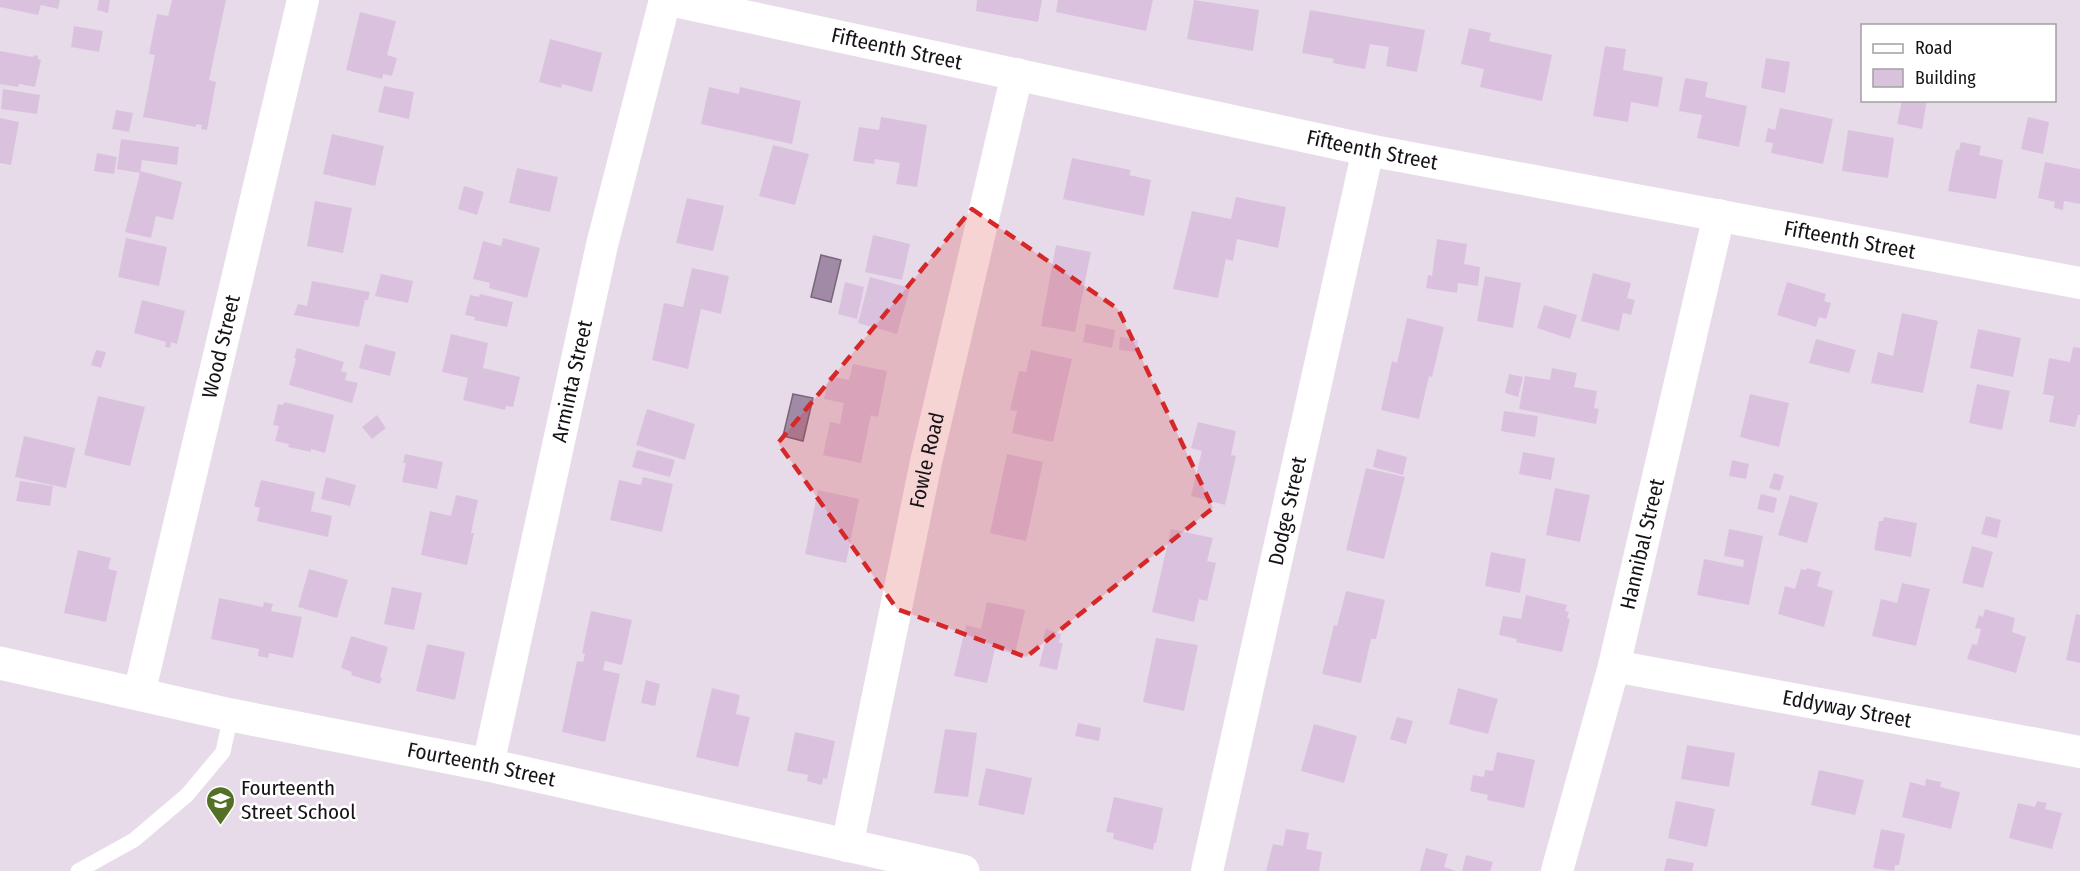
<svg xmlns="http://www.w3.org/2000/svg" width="2080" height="871" font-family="'Fira Sans Condensed',sans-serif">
<rect width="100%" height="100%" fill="#e7dbe9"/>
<path fill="#a08aa5" stroke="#77667a" stroke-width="1.5" d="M821,255L841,260L831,302L811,297Z
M793,394L813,398L803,441L783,436Z"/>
<path fill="#dac2df" d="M0,0H60L58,9L41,5L38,15L0,7Z
M99,0H110L108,13L97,10Z
M172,0H226L209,80L216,82L207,130L201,129L202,125L196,124V127L143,117L155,55L149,54L157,14L168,16Z
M977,0H1042L1038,22L976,11Z
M1058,0H1153L1146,31L1056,12Z
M1194,0L1259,10L1253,51L1187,39Z
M1310,10L1425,30L1417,72L1386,66L1389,47L1370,44L1365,69L1333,63L1334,59L1302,53Z
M360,12L396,21L387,55L397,58L392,76L383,74L382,79L346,70Z
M74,26L103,31L99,52L71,47Z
M1469,28L1491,33L1489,41L1552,55L1542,101L1480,87L1484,69L1461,64Z
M550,39L602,53L592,92L562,84L561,88L539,82Z
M1605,46L1626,49L1623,70L1663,77L1658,107L1631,102L1628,122L1593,116Z
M0,51L33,57L34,55L38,56V59L41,60L35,87L19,84L18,87L0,84Z
M1766,58L1790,62L1785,93L1761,88Z
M1685,78L1708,82L1705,97L1747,106L1739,147L1697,138L1702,115L1679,111Z
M384,86L414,92L409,119L378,112Z
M709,87L739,94L740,87L801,101L792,144L701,124Z
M3,89L40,95L37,114L1,109Z
M1902,100H1927L1922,129L1897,124Z
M1780,108L1833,119L1823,164L1771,153L1773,143L1765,142L1768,128L1775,130Z
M116,110L133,113L129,132L112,129Z
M881,117L927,125L917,187L896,184L900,163L875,159L874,164L853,161L859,127L879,130Z
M2028,117L2049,122L2043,154L2021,149Z
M0,118L19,122L11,165L0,163Z
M1848,130L1894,138L1888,178L1842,171Z
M332,134L384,146L375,186L323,174Z
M121,139L179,147L177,165L142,160L140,173V171L182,182L173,220L156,216L151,238L125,232L140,173L117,169Z
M1961,142L1981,146L1979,155L2003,160L1996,199L1948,191L1956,150H1959Z
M773,145L809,154L795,205L759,196Z
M97,153L117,157L114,174L94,171Z
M1072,158L1131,170L1129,175L1151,180L1144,216L1063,199Z
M2045,162L2080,169V204L2064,201L2063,210L2054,208L2055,202L2038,198Z
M517,168L558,177L550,212L509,203Z
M464,186L484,192L477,215L458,209Z
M1236,197L1286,207L1278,248L1237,239L1233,261L1226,259L1218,298L1173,289L1192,211L1231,219Z
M687,198L724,206L713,251L676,243Z
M315,201L352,208L343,253L307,246Z
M873,235L910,244L902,280L865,272Z
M126,238L167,247L159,286L118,277Z
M503,238L540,248L527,298L489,288L490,283L473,279L483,241L501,246Z
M1437,239L1467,244L1464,264L1480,267L1478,286L1458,283L1457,293L1426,288L1428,275L1432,276Z
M1056,245L1091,252L1075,332L1041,326Z
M692,268L729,276L721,314L701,309L688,369L652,360L664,303L683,307Z
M1593,273L1631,283L1627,298L1635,300L1631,315L1623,313L1619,331L1581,321Z
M381,274L413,281L408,303L375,296Z
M1485,276L1521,283L1513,328L1477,321Z
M870,277L910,288L897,334L858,323Z
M312,281L370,292L368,300H365L359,327L294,315L298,304L307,306Z
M845,282L864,287L857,319L838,314Z
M1787,282L1826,294L1824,301L1831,303L1826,319L1819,317L1816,327L1777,315Z
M480,294L513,302L507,327L474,320L475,317L465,315L470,295L479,297Z
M142,300L185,311L177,344L171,342L170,348L165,347L166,342L134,333Z
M1544,305L1577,315L1570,339L1537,328Z
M1902,313L1938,321L1923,393L1871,383L1878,352L1893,356Z
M1407,318L1444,327L1432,377L1429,376L1419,419L1381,410L1392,361L1397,363Z
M1086,324L1115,330L1112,348L1083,342Z
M1978,329L2021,338L2013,377L1970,368Z
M451,334L488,343L483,368L520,377L513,407L506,406L505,410L463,400L468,378L442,372Z
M1120,337L1138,340L1137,352L1119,350Z
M1816,339L1856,350L1849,373L1809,363Z
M365,344L396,352L390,376L359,368Z
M2073,347L2080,348V415H2078L2075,427L2049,422L2054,396L2043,394L2049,358L2070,362Z
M297,348L344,362L341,371L347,373L345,380L358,383L352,403L289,385L296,359L294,358Z
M96,350L106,352L101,368L91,365Z
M1031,350L1072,359L1053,442L1012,433L1017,411L1010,410L1019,371L1026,372Z
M853,364L887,371L878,417L871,415L861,463L823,455L830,422L840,424L844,403L824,399L829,376L849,380Z
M1552,368L1577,373L1574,387L1597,391L1594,408L1599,409L1596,424L1519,409L1525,376L1550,380Z
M1509,374L1523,377L1518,397L1505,393Z
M1977,384L2010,391L2002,430L1969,423Z
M1750,394L1789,403L1779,447L1740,437Z
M98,396L145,407L130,466L84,455Z
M284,402L334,415L325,453L311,449V452L288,447L289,444L275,441L279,426L273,425L278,404L283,405Z
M647,409L695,424L685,460L636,445Z
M1504,411L1538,416L1535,437L1501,431Z
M377,415L386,428L372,439L362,427Z
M1198,422L1236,431L1231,455L1236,456L1225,505L1191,496L1202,451L1191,448Z
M24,436L75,448L66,488L15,477Z
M1377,449L1407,457L1403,475L1373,467Z
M637,450L675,460L670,477L632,467Z
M1523,452L1555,458L1551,480L1519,474Z
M405,454L443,462L437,489L402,482L406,463H403Z
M1007,454L1043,462L1026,541L990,533Z
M1732,460L1749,464L1746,479L1729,476Z
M1366,468L1405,477L1384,559L1346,550Z
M1774,473L1784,476L1780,491L1769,488Z
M326,477L356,485L350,506L321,499Z
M643,477L673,484L662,532L610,520L619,480L641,485Z
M261,480L315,492L311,511L332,516L328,537L257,521L260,508L254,506Z
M20,481L53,486L50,506L16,501Z
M1555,488L1590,495L1580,542L1546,535Z
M818,490L859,499L846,563L805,554Z
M1761,494L1777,498L1774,513L1757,509Z
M456,495L478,500L471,533H474L467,565L421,555L430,511L451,516Z
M1790,495L1818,503L1807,543L1778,535Z
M1986,516L2001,520L1997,538L1981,534Z
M1884,517L1917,523L1911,557L1874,550L1879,521H1883Z
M1171,529L1213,538L1207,561L1216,563L1207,601L1199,599L1194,622L1152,612Z
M1729,529L1763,536L1749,605L1697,595L1704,559L1743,567L1744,560L1724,556Z
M1972,546L1993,552L1983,588L1962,583Z
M78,550L111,558L108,569L117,571L106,622L64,613Z
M1491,552L1526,559L1520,593L1485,586Z
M1807,568L1821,572L1817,586L1833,591L1824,627L1778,614L1785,586L1795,589L1801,569L1806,570Z
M309,569L348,580L337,618L298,607Z
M1902,583L1930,589L1916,646L1872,636L1881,599L1897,603Z
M392,587L422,593L414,630L384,624Z
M1346,591L1385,600L1376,639H1371L1361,683L1322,674L1334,625L1337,626Z
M1526,595L1567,605L1565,611L1569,612L1567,618L1570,619L1562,652L1516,642L1517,639L1499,635L1503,616L1521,619Z
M219,598L263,607L264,602L273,604L271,611L302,617L293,658L269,653L268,658L258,656L259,649L211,639Z
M987,602L1025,610L1015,654L995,649L987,683L954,676L966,625L981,629Z
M1985,609L2015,618L2012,632L2026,637L2016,673L1967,659L1972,644L1977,645L1981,629L1975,628L1979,615L1983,617Z
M591,611L632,620L622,665L605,661L603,670L620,674L605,742L562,732L577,661L583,662L585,654L582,653Z
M2076,614L2080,615V663L2066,660Z
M1046,629L1061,634L1059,643H1063L1057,670L1039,666L1046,639L1043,638Z
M351,636L388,647L380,677L382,678L380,684L351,675L352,672L341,668Z
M1156,638L1198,645L1184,711L1143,702Z
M427,644L465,652L455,700L416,691Z
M646,680L660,684L655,706L641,703Z
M712,688L740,695L736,714L750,717L738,767L696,757Z
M1458,688L1498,699L1488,734L1449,724Z
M1397,717L1413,721L1406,744L1390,739Z
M1078,723L1101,728L1099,741L1075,736Z
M1314,724L1357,736L1344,783L1301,771Z
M945,729L977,733L968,797L934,793Z
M795,732L835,741L827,779L823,778L822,785L807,781L808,775L787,771Z
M1687,745L1735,753L1729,787L1681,779Z
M1497,752L1535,760L1524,808L1487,800L1488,795L1470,791L1473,775L1484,777L1485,770L1493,771Z
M986,768L1032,778L1024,815L978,805Z
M1819,770L1864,780L1855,815L1811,805Z
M1926,779L1941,782L1940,787L1960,792L1951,829L1902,817L1910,782L1925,786Z
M1114,797L1163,808L1156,843H1154L1153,850L1113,839L1114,833L1106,832Z
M1676,801L1715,809L1707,847L1668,838Z
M2037,801L2047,803L2045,809L2062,813L2052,849L2009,838L2018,803L2035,807Z
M1286,829L1309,833L1306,849L1322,852L1319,871H1266L1273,844L1283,846Z
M1881,829L1905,834L1899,865H1895L1894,871L1873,868Z
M1426,848L1448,854L1444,867L1456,871H1420Z
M1466,855L1493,862L1490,871H1462Z
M1667,858L1694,863L1692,871H1664Z"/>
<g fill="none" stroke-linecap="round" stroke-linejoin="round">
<path stroke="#fff" stroke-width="15" d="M78,871L134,840L187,795L223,752L231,715"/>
<g stroke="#fff" stroke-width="32">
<path id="s1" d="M670,0L1368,150L2080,283"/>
<path id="s2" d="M1614,666L2080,752"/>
<path id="s3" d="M139,694L303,0"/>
<path id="s4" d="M488,765L602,245L665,0"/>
<path id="s5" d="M847,846L926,462L1017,74"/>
<path id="s6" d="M1207,871L1368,150"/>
<path id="s7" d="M1557,871L1614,666L1719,215"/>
</g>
<path stroke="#fff" stroke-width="33" id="s8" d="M0,663L231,715L488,765L963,871"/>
</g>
<path fill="#d62828" fill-opacity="0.2" stroke="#d62828" stroke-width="4.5" stroke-dasharray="12 8" stroke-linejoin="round" d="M972,209L1118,309L1213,508L1026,657L897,609L778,443Z"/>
<defs>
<symbol id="school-pin" viewBox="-11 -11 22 30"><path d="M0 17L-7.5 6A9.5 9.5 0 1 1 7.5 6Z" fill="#537025" stroke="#fff"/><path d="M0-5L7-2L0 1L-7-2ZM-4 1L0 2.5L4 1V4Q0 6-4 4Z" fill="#fff"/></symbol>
</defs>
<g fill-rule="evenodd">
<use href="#school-pin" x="204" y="784" width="33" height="45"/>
</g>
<g text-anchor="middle" stroke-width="5" stroke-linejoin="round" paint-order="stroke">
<g font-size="21" fill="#161217" stroke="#fff">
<text dy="7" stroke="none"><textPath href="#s1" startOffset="232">Fifteenth Street</textPath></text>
<text dy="7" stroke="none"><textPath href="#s1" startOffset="718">Fifteenth Street</textPath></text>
<text dy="7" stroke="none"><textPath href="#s1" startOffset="1204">Fifteenth Street</textPath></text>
<text dy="7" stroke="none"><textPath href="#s3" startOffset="357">Wood Street</textPath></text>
<text dy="7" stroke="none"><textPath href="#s4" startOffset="393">Arminta Street</textPath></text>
<text dy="7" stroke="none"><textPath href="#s5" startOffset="394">Fowle Road</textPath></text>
<text dy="7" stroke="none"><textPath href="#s6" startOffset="369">Dodge Street</textPath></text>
<text dy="7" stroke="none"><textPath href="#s7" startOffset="338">Hannibal Street</textPath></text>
<text dy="7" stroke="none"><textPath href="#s2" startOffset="237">Eddyway Street</textPath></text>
<text dy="7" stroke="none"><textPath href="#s8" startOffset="492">Fourteenth Street</textPath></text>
</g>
<g font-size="21" fill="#161217" stroke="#fff" text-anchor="start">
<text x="241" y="795">Fourteenth<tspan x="241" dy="24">Street School</tspan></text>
</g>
</g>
<rect x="1861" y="24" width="195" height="78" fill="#ffffff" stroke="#a2a0a2" stroke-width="1.5"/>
<rect x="1873" y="44" width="30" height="9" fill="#ffffff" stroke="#a2a0a2" stroke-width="1.5"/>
<text x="1915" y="54" font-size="18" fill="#161217">Road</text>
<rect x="1873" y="69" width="30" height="18" fill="#dac2df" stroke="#a2a0a2" stroke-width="1.5"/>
<text x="1915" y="84" font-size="18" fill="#161217">Building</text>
</svg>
